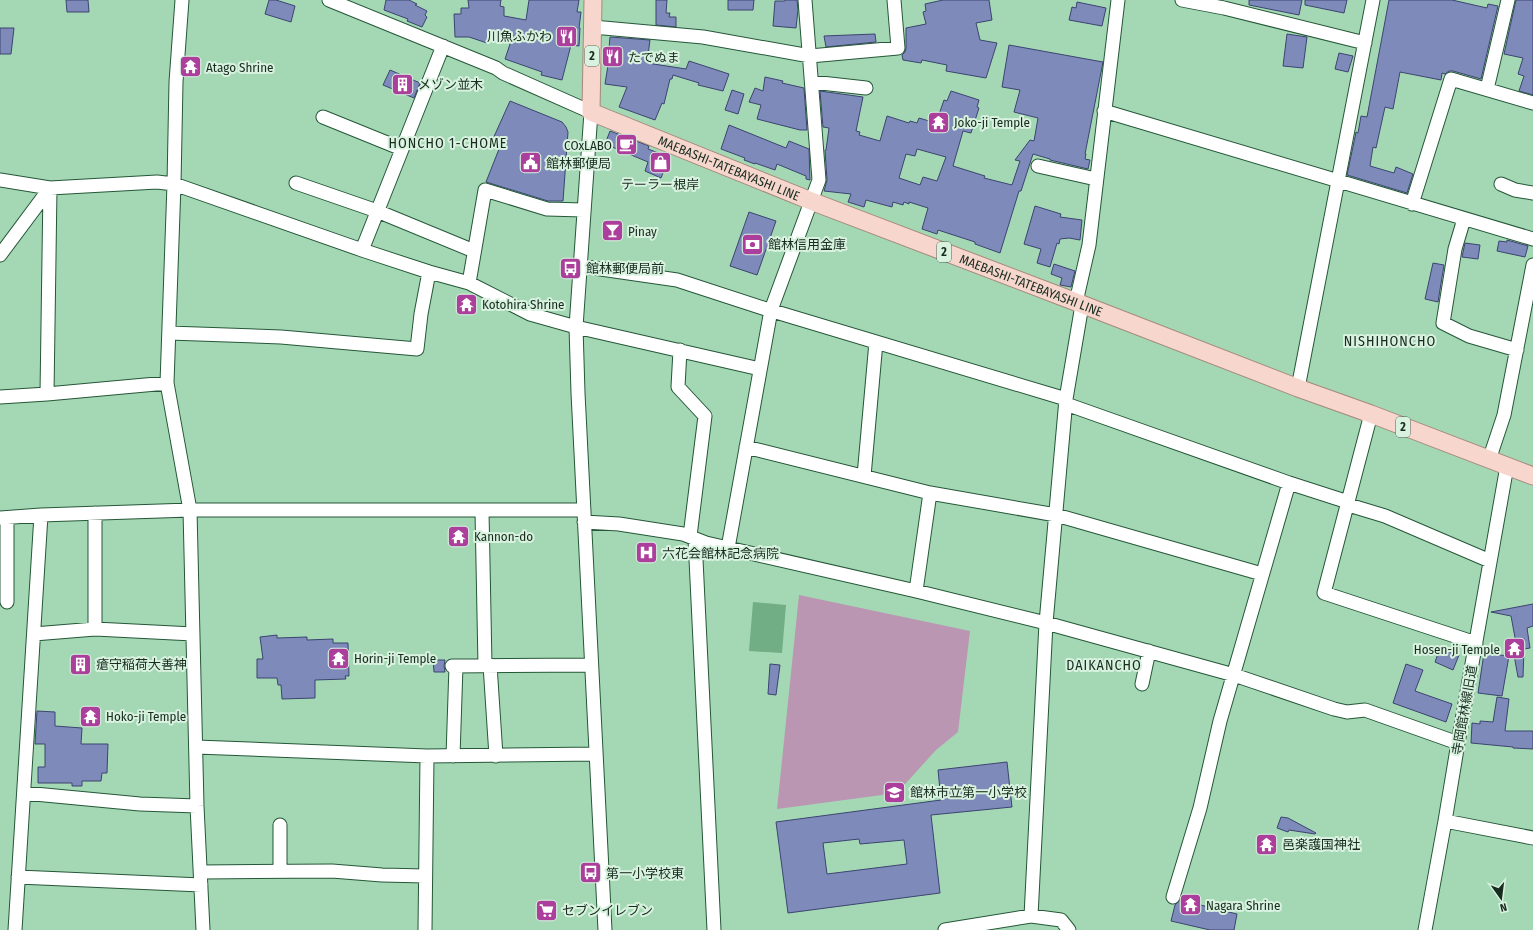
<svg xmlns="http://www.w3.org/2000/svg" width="1533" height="930" font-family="'Fira Sans Condensed','Noto Sans JP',sans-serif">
<rect width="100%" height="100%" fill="#a4d8b4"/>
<path fill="#ba96b2" d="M799,595L970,631L958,732L936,750L897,793L777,809Z"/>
<path fill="#71ae85" d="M753,602L786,605L782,653L749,651Z"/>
<path fill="#7e8aba" stroke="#3c4470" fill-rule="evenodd" d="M66,0H88L89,12H67Z
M269,0H276L295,6L291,22L265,14Z
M386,0H409L417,4L415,5L427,11L425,15L427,17L422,27L407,21L408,19L384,10Z
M468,0H501L500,6L504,7V16L526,20L529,0H579L577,12H581L579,28H580L579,46L571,45L562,80L541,75L542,72L505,59L513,35L492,32L487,43L469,37H455L454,14H461V8H469Z
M656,0H667L666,13H670L669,17H676V27L656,25Z
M728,0H754L753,10H728Z
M785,0H797L798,10L796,28L773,26L775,1H785Z
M943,0H989L992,20L976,23L980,40L997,43L986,78L946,71L947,65L922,60L921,63L903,60L902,55L905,52L906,48V28L926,24L923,12L926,11L925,4Z
M1249,0H1302L1299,15L1249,5Z
M1305,0H1347L1344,13L1305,5Z
M1389,0H1452L1487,8L1488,4L1498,6L1481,79L1453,71H1449L1445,74L1442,73L1441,80L1400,72L1393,109L1385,107L1376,148L1373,147L1370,166L1394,173L1396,167L1413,174L1407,193L1347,175L1355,137L1356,132L1358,133L1361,116L1367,117Z
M1516,0H1533V95L1519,91L1524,76L1518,74L1523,58L1504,54Z
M1077,2L1106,8L1102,26L1069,20L1072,7L1076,8Z
M0,28H14L11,54H0Z
M875,34L876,42L826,47L824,36Z
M1287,34L1307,37L1303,68L1283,66Z
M610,37L650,40L647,63L686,69L689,61L729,74L723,91L698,85L699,83L673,75L672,79H670L664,104L662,103L655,120L619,107L627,87L605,84L609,59H608Z
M1009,45L1103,62L1085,154H1086L1085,159L1090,160L1088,169L1050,160V159L1033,154L1021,191H1019L1000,253L975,244V242L938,230L937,234L922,229L928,208L909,202V204L904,202L903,205L893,202L892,207L866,200L864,207L848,202L851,194L824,191L827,180L825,150H826L829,128L823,127L820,91L863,97L856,131L860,132L859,135L880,141L887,116L909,123L910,121L917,123L919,118L936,123L944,100L947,101L951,91L979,100L977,107L979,108L971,133L963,131L953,166L985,176L984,178L1012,185L1020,161L1015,160L1030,140L1034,141L1038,118L1014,112L1020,90L1002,87ZM917,149L946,157L937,181L923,177L920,185L899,178L906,154L915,156Z
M1339,53L1353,56L1348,72L1335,69Z
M390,70L420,83L414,98L383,85Z
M765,77L783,81L782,83L804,88L807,130H800L757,119L761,105L749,102L755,88L763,91Z
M732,90L744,94L738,114L725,110Z
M510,101L562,122L566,127L568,132L563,201H548L486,182L501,144L492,141Z
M729,125L786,148L789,141L809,149L810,180L806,179V176L777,164L775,170L755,163V164L744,160L745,158L721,149Z
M610,131L649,146L648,149L669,157L661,178L645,171L648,162L605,144Z
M1035,206L1061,214L1060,217L1082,220L1080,240L1069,238L1060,239L1059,244L1057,243L1050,267L1037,263L1041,249L1024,244Z
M749,212L776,221L757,275L730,266Z
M1507,240L1528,246L1525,257L1497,251L1499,241L1507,242Z
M1465,243L1480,245L1478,259L1462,257Z
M1433,263L1444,265L1438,302L1425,299Z
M1054,264L1075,271L1071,287L1060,285L1062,278L1051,274Z
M462,296L473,298L471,311L461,309L462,306H460Z
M1533,604V626L1527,628L1530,648L1524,649L1523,677H1518L1512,644L1516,643L1511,616L1491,612Z
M277,635V638L307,637V640L333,639V643H348L349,676H345L346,679L315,680V698L282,699L281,685H278L277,678H257V659H263L260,637Z
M1440,648L1459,655L1453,670L1435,662Z
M1484,653L1509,656L1502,696L1478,693Z
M433,660H445L444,666L445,672H434Z
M770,664L780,665L776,695L768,694Z
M1406,664L1423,670L1415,691L1452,704L1446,722L1393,703Z
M1497,697L1509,699L1505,731H1533V749L1513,748V747L1471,743L1472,723L1480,724V721L1493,722Z
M37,711L55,712V726L82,728L81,744H108L107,773H102L101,781H82V786H72V783H38V767H45V744H35Z
M1007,762L1012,807L931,815L940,893L788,913L776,822L941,800L938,770ZM859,839L860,844L904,840L907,864L827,874L823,843Z
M1281,817L1288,818L1316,833L1315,834L1289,830L1288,832L1277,828Z
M1180,900L1237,914L1234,930H1210L1171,921L1175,905Z"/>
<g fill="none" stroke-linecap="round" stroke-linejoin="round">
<defs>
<path id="minor" d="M182,0L176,82L174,184L167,383L190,510L197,806L203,930
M329,0L496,68L503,73L591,112L576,327L578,393L605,930
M1182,0L1224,8L1365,43
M593,27L703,37L810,56L898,48L894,0
M812,82L866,88
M1487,89L1508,0
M1104,111L1533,239
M323,117L402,149
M1038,166L1096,179
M0,180L50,188L47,394
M296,183L377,211L474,251
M1501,184L1515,190L1533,193
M1412,204L1451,79L1533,103
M1464,219L1455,249L1443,323L1469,336L1517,350
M362,250L443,46
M0,255L50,188L157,182L174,184L362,250L429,272L469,283L530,314L576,327L760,369
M580,266L677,280L766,309L1066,399
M469,283L485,190L547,209L583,210
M1076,302L1089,245L1118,0
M169,333L281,337L417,349L421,314L429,272
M680,350L678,387L705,416L690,536
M1298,388L1373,0
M0,397L47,394L167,383
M1066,404L1289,483L1348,502L1352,506L1385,516L1490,561
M1371,414L1324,593L1476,643
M746,447L930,493L1056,515L1262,574
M1489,460L1504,415L1533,265
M864,476L876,342
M482,511L485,666
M95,513V629
M0,518L41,515L190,510H584
M7,518V602
M584,522L619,524L683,534L706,543L916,591L1046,623L1234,675L1334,709L1347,712L1365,710L1458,743
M695,539L714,930
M728,548L771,310L819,180L805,0
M916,591L930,493
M34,634L95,629L193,634
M490,665L496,756
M452,666L591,665
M1142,684L1149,651
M196,747L427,756L596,754
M453,756L456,666
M24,793L140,804L197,806
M1445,821L1533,838
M280,825V870
M201,872L332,871L382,875L425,876
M18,877L201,885
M1173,897L1200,808L1220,721L1289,483
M1031,916L1046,623L1066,399L1082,305
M15,930L41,515
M425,930L427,756
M945,930L1031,916L1061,920L1069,930
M1425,930L1445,821L1458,743L1507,466"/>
<g id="major">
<path id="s1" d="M593,0L591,112L811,201L1076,302L1298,388L1371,414L1533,476"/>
</g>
</defs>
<use href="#minor" stroke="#255738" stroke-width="15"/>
<use href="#major" stroke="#a5887b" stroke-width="19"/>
<use href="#minor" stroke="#fff" stroke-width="13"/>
<use href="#major" stroke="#f7d6ce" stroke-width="17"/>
</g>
<defs>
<symbol id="restaurant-square" viewBox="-11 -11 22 22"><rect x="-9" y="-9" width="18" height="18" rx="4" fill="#ac3e9c" stroke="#d8f2df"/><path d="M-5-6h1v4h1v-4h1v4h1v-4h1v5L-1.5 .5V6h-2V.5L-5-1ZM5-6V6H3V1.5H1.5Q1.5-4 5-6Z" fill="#fff"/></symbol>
<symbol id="temple-square" viewBox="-11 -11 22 22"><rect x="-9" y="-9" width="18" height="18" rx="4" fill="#ac3e9c" stroke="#d8f2df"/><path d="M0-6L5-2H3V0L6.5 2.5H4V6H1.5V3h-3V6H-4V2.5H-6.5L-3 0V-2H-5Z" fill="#fff"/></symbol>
<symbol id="building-square" viewBox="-11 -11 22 22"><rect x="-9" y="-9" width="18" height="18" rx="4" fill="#ac3e9c" stroke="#d8f2df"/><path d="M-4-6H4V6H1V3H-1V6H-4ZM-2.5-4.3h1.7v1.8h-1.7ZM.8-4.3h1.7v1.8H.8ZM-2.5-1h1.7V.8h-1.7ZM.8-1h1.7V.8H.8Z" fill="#fff"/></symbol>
<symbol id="cafe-square" viewBox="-11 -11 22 22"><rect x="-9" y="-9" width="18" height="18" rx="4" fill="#ac3e9c" stroke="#d8f2df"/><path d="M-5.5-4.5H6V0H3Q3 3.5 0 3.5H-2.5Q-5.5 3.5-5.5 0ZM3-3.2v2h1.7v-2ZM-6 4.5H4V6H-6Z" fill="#fff"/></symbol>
<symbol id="shop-square" viewBox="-11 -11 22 22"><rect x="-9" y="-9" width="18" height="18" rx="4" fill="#ac3e9c" stroke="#d8f2df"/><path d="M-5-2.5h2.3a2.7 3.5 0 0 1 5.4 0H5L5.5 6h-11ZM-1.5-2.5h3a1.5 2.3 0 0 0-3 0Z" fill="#fff"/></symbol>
<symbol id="civic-square" viewBox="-11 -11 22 22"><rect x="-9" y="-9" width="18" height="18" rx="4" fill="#ac3e9c" stroke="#d8f2df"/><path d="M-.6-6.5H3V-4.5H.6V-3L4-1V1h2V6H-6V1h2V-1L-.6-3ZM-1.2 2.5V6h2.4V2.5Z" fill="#fff"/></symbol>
<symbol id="bar-square" viewBox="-11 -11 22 22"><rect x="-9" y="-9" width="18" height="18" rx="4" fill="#ac3e9c" stroke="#d8f2df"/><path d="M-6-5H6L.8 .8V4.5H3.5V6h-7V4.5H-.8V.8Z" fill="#fff"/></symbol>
<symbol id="bank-square" viewBox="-11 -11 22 22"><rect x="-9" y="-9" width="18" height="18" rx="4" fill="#ac3e9c" stroke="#d8f2df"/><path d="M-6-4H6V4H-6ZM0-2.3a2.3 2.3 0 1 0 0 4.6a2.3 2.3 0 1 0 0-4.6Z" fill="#fff"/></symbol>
<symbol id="bus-square" viewBox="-11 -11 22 22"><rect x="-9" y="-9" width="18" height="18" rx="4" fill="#ac3e9c" stroke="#d8f2df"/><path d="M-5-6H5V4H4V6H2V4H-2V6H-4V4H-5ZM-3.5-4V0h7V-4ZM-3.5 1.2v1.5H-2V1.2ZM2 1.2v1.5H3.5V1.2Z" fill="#fff"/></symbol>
<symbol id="hospital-square" viewBox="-11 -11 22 22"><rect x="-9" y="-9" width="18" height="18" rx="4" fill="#ac3e9c" stroke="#d8f2df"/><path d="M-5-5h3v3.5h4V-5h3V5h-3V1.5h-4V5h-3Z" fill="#fff"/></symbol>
<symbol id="school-square" viewBox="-11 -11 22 22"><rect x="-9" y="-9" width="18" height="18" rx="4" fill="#ac3e9c" stroke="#d8f2df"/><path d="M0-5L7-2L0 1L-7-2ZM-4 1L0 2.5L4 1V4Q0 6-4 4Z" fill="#fff"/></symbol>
<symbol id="supermarket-square" viewBox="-11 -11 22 22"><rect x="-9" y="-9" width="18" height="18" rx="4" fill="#ac3e9c" stroke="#d8f2df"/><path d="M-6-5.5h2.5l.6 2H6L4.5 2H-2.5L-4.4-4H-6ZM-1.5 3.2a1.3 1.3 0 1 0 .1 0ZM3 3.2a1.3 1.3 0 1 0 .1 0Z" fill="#fff"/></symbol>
</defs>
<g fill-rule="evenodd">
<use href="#restaurant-square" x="554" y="24" width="25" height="25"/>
<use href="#restaurant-square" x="600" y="44" width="25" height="25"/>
<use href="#temple-square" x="178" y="54" width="25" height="25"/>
<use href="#building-square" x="390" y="72" width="25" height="25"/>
<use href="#temple-square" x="926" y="110" width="25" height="25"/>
<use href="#cafe-square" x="614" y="132" width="25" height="25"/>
<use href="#shop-square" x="648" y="150" width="25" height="25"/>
<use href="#civic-square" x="518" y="150" width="25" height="25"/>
<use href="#bar-square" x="600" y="218" width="25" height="25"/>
<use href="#bank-square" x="740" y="232" width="25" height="25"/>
<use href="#bus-square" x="558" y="256" width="25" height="25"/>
<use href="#temple-square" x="454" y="292" width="25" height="25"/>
<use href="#temple-square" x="446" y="524" width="25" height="25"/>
<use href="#hospital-square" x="634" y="540" width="25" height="25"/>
<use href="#temple-square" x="1502" y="636" width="25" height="25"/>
<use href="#temple-square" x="326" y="646" width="25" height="25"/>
<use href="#building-square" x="68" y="652" width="25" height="25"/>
<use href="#temple-square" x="78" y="704" width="25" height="25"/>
<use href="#school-square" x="882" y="780" width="25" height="25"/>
<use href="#temple-square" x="1254" y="832" width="25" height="25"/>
<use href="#bus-square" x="578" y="860" width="25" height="25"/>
<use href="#temple-square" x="1178" y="892" width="25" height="25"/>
<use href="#supermarket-square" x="534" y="898" width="25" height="25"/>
</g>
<g text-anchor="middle" stroke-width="4" stroke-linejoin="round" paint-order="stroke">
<g fill="#d8f2df" stroke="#516758" stroke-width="1">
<rect x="585" y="46" width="14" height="20" rx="3"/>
<rect x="937" y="242" width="14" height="20" rx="3"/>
<rect x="1396" y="417" width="14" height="20" rx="3"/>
</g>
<g font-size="12" font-weight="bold" fill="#172c1e">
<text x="592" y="60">2</text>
<text x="944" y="256">2</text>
<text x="1403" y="431">2</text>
</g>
<g font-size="13" fill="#172c1e" stroke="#d8f2df" text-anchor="start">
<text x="552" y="41" text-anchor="end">川魚ふかわ</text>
<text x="628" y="62">たでぬま</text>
<text x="206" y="72">Atago Shrine</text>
<text x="418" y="89">メゾン並木</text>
<text x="954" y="127">Joko-ji Temple</text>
<text x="612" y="150" text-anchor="end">COxLABO</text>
<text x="546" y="168">館林郵便局</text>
<text x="660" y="189" text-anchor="middle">テーラー根岸</text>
<text x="628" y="236">Pinay</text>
<text x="768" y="249">館林信用金庫</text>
<text x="586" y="273">館林郵便局前</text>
<text x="482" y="309">Kotohira Shrine</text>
<text x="474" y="541">Kannon-do</text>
<text x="662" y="558">六花会館林記念病院</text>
<text x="1500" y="654" text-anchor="end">Hosen-ji Temple</text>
<text x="354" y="663">Horin-ji Temple</text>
<text x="96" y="669">瘡守稲荷大善神</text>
<text x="106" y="721">Hoko-ji Temple</text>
<text x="910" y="797">館林市立第一小学校</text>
<text x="1282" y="849">邑楽護国神社</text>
<text x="606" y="878">第一小学校東</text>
<text x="1206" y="910">Nagara Shrine</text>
<text x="562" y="915">セブンイレブン</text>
</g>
<g font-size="13" fill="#172c1e" stroke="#d8f2df">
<text dy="5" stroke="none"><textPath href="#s1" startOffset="261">MAEBASHI-TATEBAYASHI LINE</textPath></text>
<text dy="5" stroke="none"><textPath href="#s1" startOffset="585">MAEBASHI-TATEBAYASHI LINE</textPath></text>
<text transform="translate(1464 710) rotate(-80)" y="5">寺岡館林線旧道</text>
</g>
<g font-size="14" letter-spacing="1" fill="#172c1e" stroke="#d8f2df">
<text x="448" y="148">HONCHO 1-CHOME</text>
<text x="1390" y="346">NISHIHONCHO</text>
<text x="1104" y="670">DAIKANCHO</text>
</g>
</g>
<g transform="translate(1501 898) rotate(166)" stroke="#d8f2df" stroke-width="3" paint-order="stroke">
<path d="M0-3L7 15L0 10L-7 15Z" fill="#172c1e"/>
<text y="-6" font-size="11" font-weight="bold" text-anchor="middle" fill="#172c1e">N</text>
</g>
</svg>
